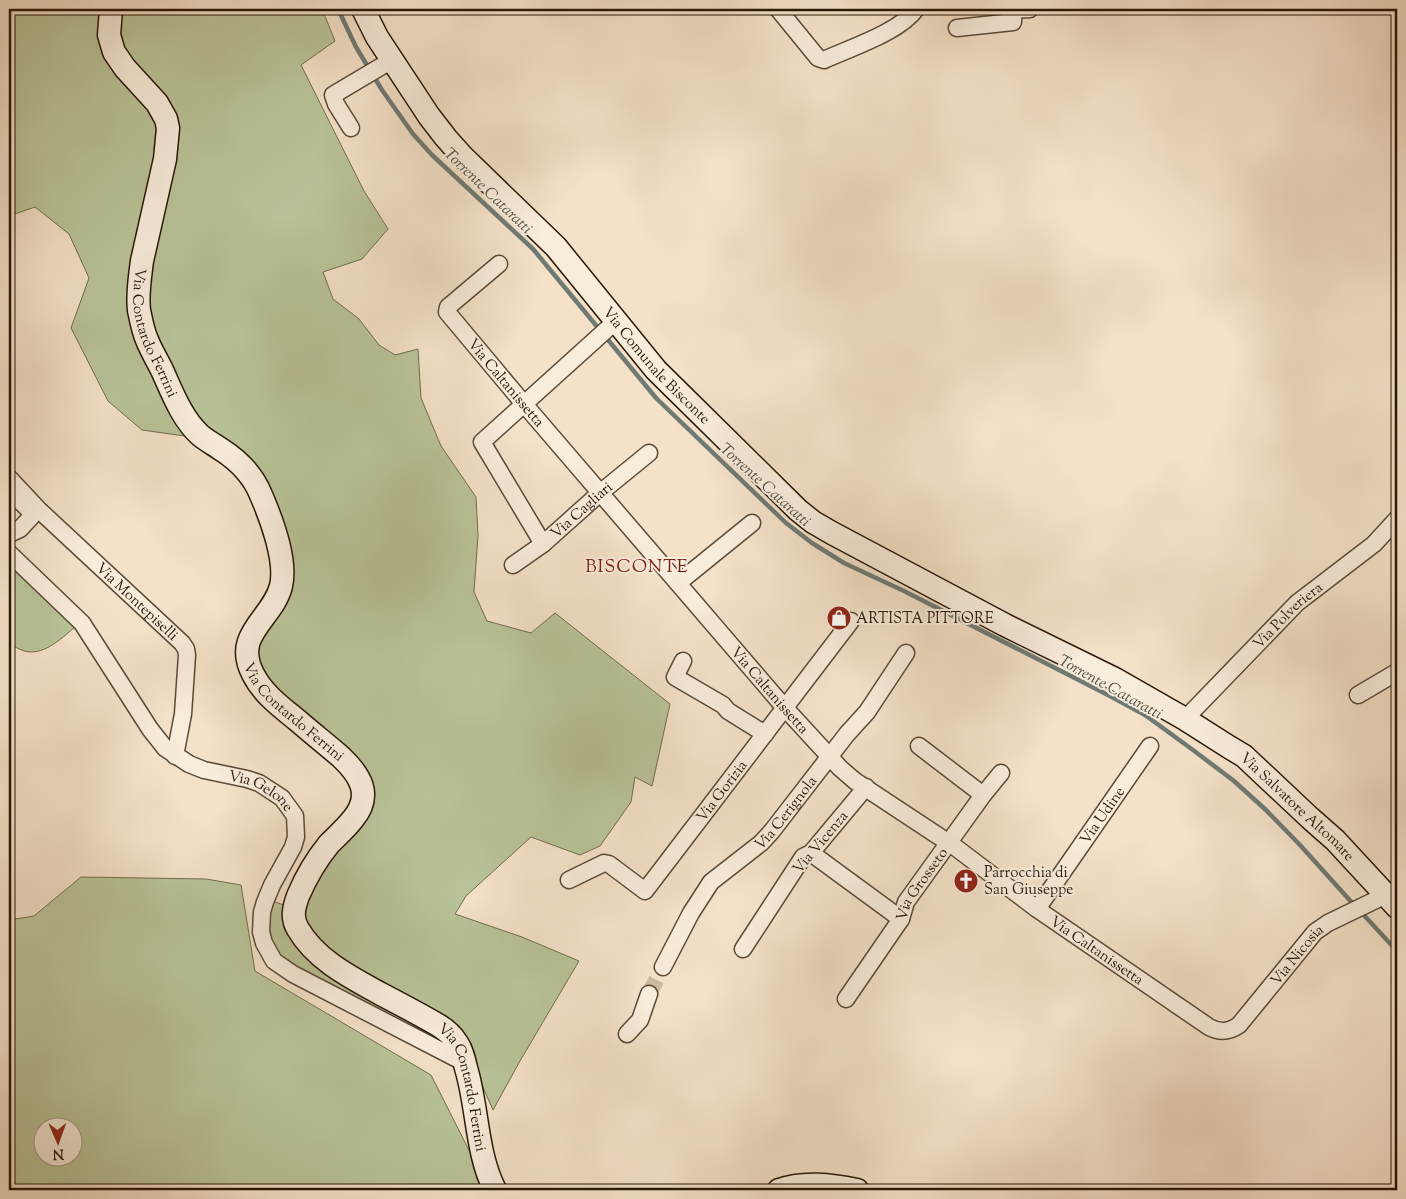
<svg xmlns="http://www.w3.org/2000/svg" width="1406" height="1199" font-family="'Sorts Mill Goudy',serif">
<rect width="100%" height="100%" fill="#f4e1c8"/>
<filter id="stains"><feTurbulence type="fractalNoise" baseFrequency=".004" numOctaves="4"/><feColorMatrix values="0 0 0 0 .2 0 0 0 0 .09 0 0 0 0 .02 0 0 0 .5 -.17"/></filter>
<radialGradient id="worn" r=".72"><stop offset=".6" stop-color="#630" stop-opacity="0"/><stop offset="1" stop-color="#630" stop-opacity=".3"/></radialGradient>
<path fill="#b9c398" stroke="#706d50" fill-rule="evenodd" d="M9,9H322L335,41L301,65L364,191L388,229L362,259L323,272L333,299L359,319L379,345L395,355L418,349L421,398L441,446L476,497L478,535L474,592L487,621L531,633L555,613L670,704L652,786L635,777L631,802L600,846L580,855L531,837L466,896L455,914L522,937L579,961L520,1061L493,1110L468,1053L358,974L309,935L300,907C312,888 322,868 336,850C356,824 384,821 371,779L288,705L259,666L258,646L266,629L280,521L199,438L142,430L108,401L71,328L89,278L69,234L35,207L9,216Z
M9,564L75,627C63,637 48,652 31,652C23,652 15,647 9,643Z
M81,877L206,879L241,885L255,971L431,1075L489,1190H9V920L34,916ZM42,1126H72V1156H42Z
M273,901L286,906L285,916L430,1030L451,1049L284,960L275,951L267,926Z"/>
<g fill="none" stroke-linecap="round" stroke-linejoin="round">
<path stroke="#6f7a75" stroke-width="4.5" d="M338,9L356,47L382,90L413,134L432,155L533,249L656,398L786,523L812,543L844,563L904,591L1108,695L1145,715L1193,750L1234,781L1266,810L1300,845L1355,906
M1361,912L1397,951"/>
<path stroke="#cbb9a1" stroke-width="16" stroke-dasharray="16 8" stroke-linecap="butt" d="M649,994L663,967"/>
<defs>
<g id="street">
<path d="M778,9L818,58L824,60C850,48 900,32 916,9"/>
<path d="M1012,9L1013,10L1030,9"/>
<path d="M957,28L1013,22V10"/>
<path d="M351,128L336,104L333,95L392,60"/>
<path id="s1" d="M499,264L448,307L447,312L524,404L785,708L840,768L855,781L955,847L1037,909L1209,1027C1220,1033 1229,1032 1239,1025L1315,932L1328,923L1386,895"/>
<path id="s2" d="M9,478L39,510L182,643L186,649L187,655L183,714L175,756"/>
<path d="M9,534L20,529L32,516V513L21,502"/>
<path d="M543,544L482,442L616,321"/>
<path id="s3" d="M9,553L82,623L150,729L165,748L189,764L204,770L247,779L259,783L282,798L290,809L295,816L296,837L293,847L272,885L265,902L262,912L261,932L264,943L274,961L293,974L465,1063"/>
<path id="s4" d="M513,565L543,544L600,493L649,453"/>
<path d="M678,583L752,523"/>
<path d="M683,661L675,677L723,705L728,711L765,734"/>
<path d="M1358,695L1397,672"/>
<path id="s5" d="M1185,719L1297,603L1374,544L1397,519"/>
<path d="M919,746L983,795"/>
<path d="M811,853L901,919"/>
<path id="s6" d="M569,880L604,863L609,864L645,891L851,621"/>
<path id="s7" d="M1037,909L1150,746"/>
<path d="M743,949L803,857L811,853L866,787"/>
<path id="s8" d="M663,967L691,913L711,882L761,843L772,831L847,734L867,712L906,653"/>
<path id="s9" d="M846,999L901,919L906,902L983,795L1001,773"/>
<path d="M627,1034L640,1020L649,994"/>
</g>
<g id="secondary">
<path id="s10" d="M111,9L109,35L114,52L125,68L157,103L166,119L168,128L165,159L142,261C140,277 137,294 139,310C141,320 143,331 147,340C151,350 157,360 162,370C172,392 182,419 200,435C207,441 215,445 222,450C239,461 253,475 261,495C271,518 287,561 281,586C273,619 232,634 253,674C263,694 281,707 297,720C312,733 327,745 341,757C360,775 373,795 353,819C346,828 337,836 329,844C316,860 306,877 298,896C294,907 291,918 298,929C316,960 350,977 381,994C400,1004 419,1014 438,1025C445,1029 452,1035 457,1043C462,1050 464,1059 466,1068C478,1108 476,1153 495,1190"/>
<path id="s11" d="M363,9L377,37L429,116L446,138L463,157L556,247L656,370L798,510L813,522L832,533L1005,625L1115,679L1185,719L1229,747L1244,756L1310,818L1335,840L1397,907"/>
<path d="M779,1190C804,1181 832,1185 857,1190"/>
</g>
</defs>
<use href="#street" stroke="#5b4a37" stroke-width="19"/>
<use href="#secondary" stroke="#281707" stroke-width="25"/>
<use href="#street" stroke="#f8ecdb" stroke-width="16"/>
<use href="#secondary" stroke="#f8ecdb" stroke-width="22"/>
</g>
<defs>
<symbol id="shop-disc" viewBox="-11 -11 22 22"><circle r="9.5" fill="#8f2418" stroke="#f8ecdb"/><path d="M-5-2.5h2.3a2.7 3.5 0 0 1 5.4 0H5L5.5 6h-11ZM-1.5-2.5h3a1.5 2.3 0 0 0-3 0Z" fill="#fff"/></symbol>
<symbol id="church-disc" viewBox="-11 -11 22 22"><circle r="9.5" fill="#8f2418" stroke="#f8ecdb"/><path d="M-1.2-6h2.4v3.5h3.3v2.4h-3.3V6h-2.4V-.1h-3.3v-2.4h3.3Z" fill="#fff"/></symbol>
</defs>
<g fill-rule="evenodd">
<use href="#shop-disc" x="825" y="604" width="28" height="28"/>
<use href="#church-disc" x="952" y="867" width="28" height="28"/>
</g>
<g text-anchor="middle" stroke-width="4" stroke-linejoin="round" paint-order="stroke">
<g font-size="15" fill="#281707" stroke="#f8ecdb">
<text dy="5" stroke="none"><textPath href="#s10" startOffset="349">Via Contardo Ferrini</textPath></text>
<text dy="5" stroke="none"><textPath href="#s11" startOffset="464">Via Comunale Bisconte</textPath></text>
<text dy="5" stroke="none"><textPath href="#s1" startOffset="164">Via Caltanissetta</textPath></text>
<text dy="5" stroke="none"><textPath href="#s4" startOffset="88">Via Cagliari</textPath></text>
<text dy="5" stroke="none"><textPath href="#s2" startOffset="178">Via Montepiselli</textPath></text>
<text dy="5" stroke="none"><textPath href="#s5" startOffset="146">Via Polveriera</textPath></text>
<text dy="5" stroke="none"><textPath href="#s1" startOffset="569">Via Caltanissetta</textPath></text>
<text dy="5" stroke="none"><textPath href="#s10" startOffset="799">Via Contardo Ferrini</textPath></text>
<text dy="5" stroke="none"><textPath href="#s6" startOffset="215">Via Gorizia</textPath></text>
<text dy="5" stroke="none"><textPath href="#s3" startOffset="358">Via Gelone</textPath></text>
<text dy="5" stroke="none"><textPath href="#s11" startOffset="1250">Via Salvatore Altomare</textPath></text>
<text dy="5" stroke="none"><textPath href="#s8" startOffset="200">Via Cerignola</textPath></text>
<text dy="5" stroke="none"><textPath href="#s7" startOffset="114">Via Udine</textPath></text>
<text transform="translate(820 842) rotate(-50)" y="5">Via Vicenza</text>
<text dy="5" stroke="none"><textPath href="#s9" startOffset="138">Via Grosseto</textPath></text>
<text dy="5" stroke="none"><textPath href="#s1" startOffset="989">Via Caltanissetta</textPath></text>
<text dy="5" stroke="none"><textPath href="#s1" startOffset="1248">Via Nicosia</textPath></text>
<text dy="5" stroke="none"><textPath href="#s10" startOffset="1308">Via Contardo Ferrini</textPath></text>
</g>
<g font-size="15" fill="#281707" stroke="#f8ecdb" text-anchor="start">
<text x="856" y="623">ARTISTA PITTORE</text>
<text x="984" y="877">Parrocchia di<tspan x="984" dy="17">San Giuseppe</tspan></text>
</g>
<g font-size="16" font-style="italic" fill="#515147" stroke="#f8ecdb">
<text transform="translate(489 190) rotate(44)" y="6">Torrente Cataratti</text>
<text transform="translate(766 484) rotate(42)" y="6">Torrente Cataratti</text>
<text transform="translate(1111 686) rotate(29)" y="6">Torrente Cataratti</text>
</g>
<g font-size="18" letter-spacing="1" fill="#7a1f14" stroke="#f8ecdb">
<text x="637" y="572">BISCONTE</text>
</g>
</g>
<rect width="1406" height="1199" fill="none" stroke="#f4e1c8" stroke-width="30"/>
<rect x="10" y="10" width="1386" height="1179" fill="none" stroke="#281707" stroke-width="2.5"/>
<rect x="15" y="15" width="1376" height="1169" fill="none" stroke="#281707"/>
<g transform="translate(58 1142) rotate(178)"><circle r="24" fill="#f8ecdb" stroke="#a59786"/>
<path d="M0-4L9 19L0 12L-9 19Z" fill="#8f2418"/>
<text y="-8" font-size="14" font-weight="bold" text-anchor="middle" fill="#281707">N</text>
</g>
<rect width="100%" height="100%" filter="url(#stains)"/>
<rect width="100%" height="100%" fill="url(#worn)"/>
</svg>
